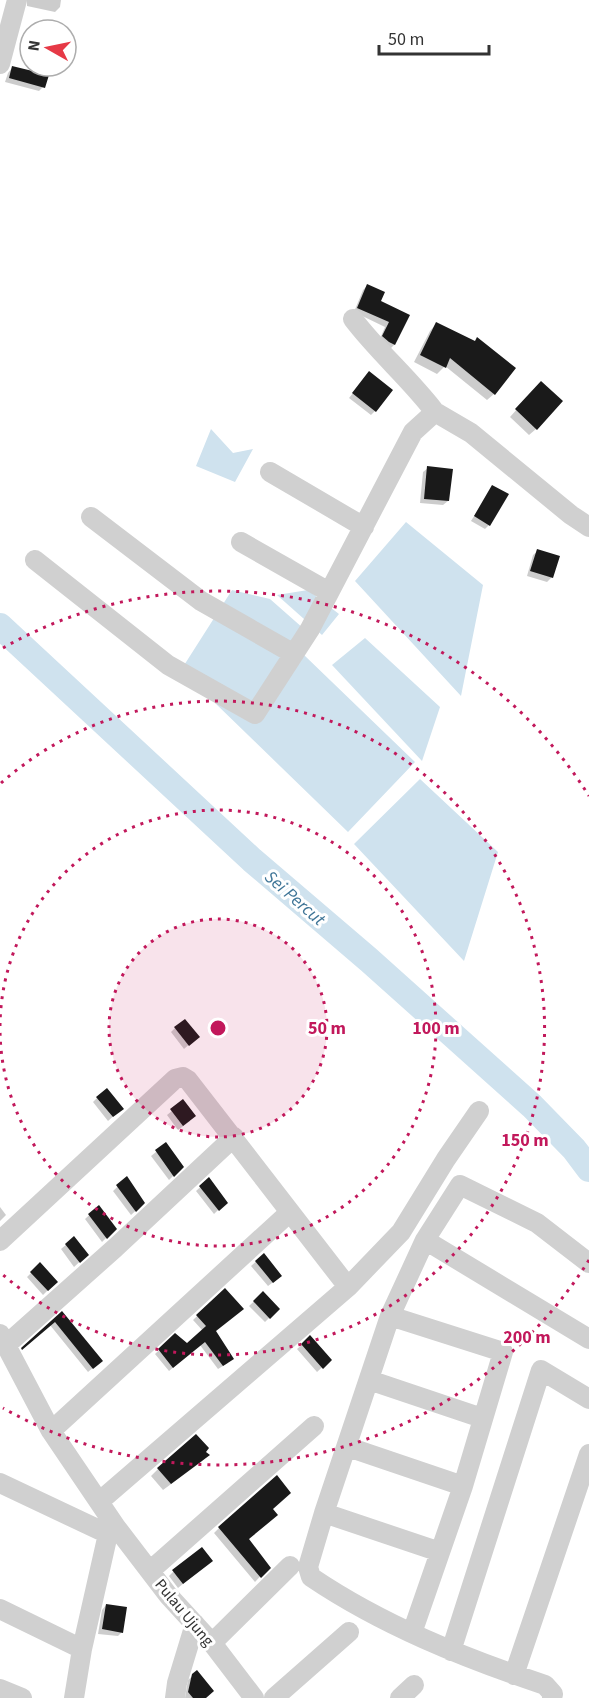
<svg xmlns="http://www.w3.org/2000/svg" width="589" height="1698" font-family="'Source Sans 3',sans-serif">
<rect width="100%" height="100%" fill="#fff"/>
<path fill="#cfe2ee" d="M211,429L233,453L253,449L235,482L196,466Z
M406,522L483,585L461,696L355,581Z
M232,590L270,599L312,636L304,655L415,762L348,832L181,670Z
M308,590L339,614L322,635L277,595Z
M365,638L440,707L422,761L332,665Z
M420,779L498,852L464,961L354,844Z"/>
<path fill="#0003" d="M27,0H61L60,7L55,12L27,6Z
M12,68L43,87L39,91L5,82L8,73Z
M367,286L379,301L408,315L394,345L390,349L379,341L385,327L354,312L363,290Z
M436,324L494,394L487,400L445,366L437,374L414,362L430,331Z
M365,378L375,411L371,415L349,398Z
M534,390L536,429L529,435L510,417Z
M428,468L448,501L443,505L420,503L423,472Z
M493,486L489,525L485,529L471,521Z
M538,551L552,577L547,582L527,576L533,555Z
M175,1028L193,1041L184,1049L171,1032Z
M97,1098L117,1113L108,1121L93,1102Z
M183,1102L190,1121L178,1130L167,1115Z
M166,1144L182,1167L169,1180L151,1156Z
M127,1178L144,1203L131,1215L113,1191Z
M209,1179L226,1202L214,1214L196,1191Z
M0,1207L6,1215L0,1221Z
M98,1207L115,1229L102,1242L85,1219Z
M74,1238L87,1255L74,1267L61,1249Z
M263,1255L276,1280L268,1286L251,1266Z
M40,1264L56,1282L43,1295L27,1277Z
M224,1290L214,1331L228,1363L218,1369L200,1345L169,1371L155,1354L175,1335L187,1345L203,1331L193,1320Z
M263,1293L278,1309L265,1322L249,1306Z
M62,1313L101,1361L88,1372L50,1325Z
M310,1338L330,1360L317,1372L297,1349Z
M204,1452L208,1455L201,1462L163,1490L151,1476L158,1469Z
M272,1509L248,1540L269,1567L255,1582L214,1533L219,1528Z
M206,1565L178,1588L169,1576L173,1572Z
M106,1605L122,1632L118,1636L98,1634L102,1610Z
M197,1672L205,1698H185L188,1680Z"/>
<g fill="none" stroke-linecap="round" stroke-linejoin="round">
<path stroke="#cfe2ee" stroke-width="26" d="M0,626L252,860L369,960L532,1106L574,1149L589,1169"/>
</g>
<path fill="#1a1a1a" d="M12,66L49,75L45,88L9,78Z
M367,284L385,292L381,301L410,315L395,345L389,342L382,336L389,322L357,308Z
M436,322L475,341L477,337L516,368L495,395L450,358L446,368L420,355Z
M369,371L393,390L376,412L352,393Z
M541,381L563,401L537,430L515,409Z
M427,466L453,469L449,501L424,499Z
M492,485L509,494L490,526L474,516Z
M537,549L560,556L553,578L530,571Z
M185,1019L200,1037L189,1046L174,1027Z
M107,1088L124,1109L113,1117L96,1097Z
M183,1099L196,1116L183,1126L170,1109Z
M166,1142L184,1167L174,1177L155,1150Z
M127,1176L145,1203L136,1212L116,1185Z
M209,1177L228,1203L219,1211L199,1186Z
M99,1205L117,1229L107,1239L88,1214Z
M74,1236L89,1255L80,1263L65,1244Z
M264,1253L282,1276L273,1283L255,1261Z
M40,1262L58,1282L48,1291L30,1272Z
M225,1288L244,1309L216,1331L234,1359L223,1366L205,1342L173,1368L158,1349L175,1333L187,1343L206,1326L196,1315Z
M263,1291L280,1309L270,1319L253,1301Z
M62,1311L103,1361L93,1369L55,1322L22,1350L21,1348Z
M310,1335L332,1360L323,1369L301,1344Z
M196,1434L209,1448L206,1452L210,1455L171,1484L157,1468Z
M277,1475L291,1493L273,1509L278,1515L249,1539L271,1568L261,1578L218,1527Z
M202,1547L213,1561L183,1584L172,1570Z
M106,1604L127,1607L123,1633L102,1629Z
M197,1670L214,1691L206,1698H193L188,1692L192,1674Z"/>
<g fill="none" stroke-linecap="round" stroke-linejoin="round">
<path stroke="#d0d0d0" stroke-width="20" d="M0,64L17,0
M353,319C378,352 410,379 435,412
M270,472L364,527
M91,517L201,601L294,654
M241,542L329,592
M35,560L168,665L255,714L310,629L413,432L435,412L471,433L571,515L589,527
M425,1240L589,1339
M0,1241L175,1079L183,1077L188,1080L348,1287
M390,1316L425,1240L460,1185L537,1223L589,1263
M0,1334L51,1431L116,1527L168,1595L212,1643L254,1698
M5,1346L115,1248L234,1137
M369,1380L482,1418
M51,1431L290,1212
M348,1447L463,1486
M0,1483L108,1534
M100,1501L348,1287L401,1232L446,1159L479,1111
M324,1513L440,1552
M151,1570L314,1426
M0,1609L82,1649
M412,1633L463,1486L503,1352L390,1316L324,1513L308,1567L311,1577C382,1625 464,1658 545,1685L553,1694L552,1698
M212,1643L290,1566
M451,1651L541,1370L589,1399
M514,1675L589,1454
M0,1689L22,1698
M74,1698L82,1649L108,1534L116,1527
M175,1698L177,1683L195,1624
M274,1698L349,1632
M400,1698L414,1685"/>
</g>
<circle cx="218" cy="1028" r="109" fill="#c2185b" fill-opacity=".12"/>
<g fill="none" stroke="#c2185b" stroke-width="3" stroke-dasharray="3 6">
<circle cx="218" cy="1028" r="109"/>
<path d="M0 1026A218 218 0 1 1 0 1030"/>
<path d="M1 783A327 327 0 1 1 1 1273"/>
<path d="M589 1260A437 437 0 0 1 3 1408M3 648A437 437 0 0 1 589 796"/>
</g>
<g text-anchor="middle" stroke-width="6" stroke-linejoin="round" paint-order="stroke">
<g font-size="16" fill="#333" stroke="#fff">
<text transform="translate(185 1612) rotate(50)" y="6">Pulau Ujung</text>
</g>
<g font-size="18" font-style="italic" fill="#3f7597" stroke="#fff">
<text transform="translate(295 898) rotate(41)" y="6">Sei Percut</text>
</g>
</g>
<circle cx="218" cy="1028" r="9" fill="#c2185b" stroke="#fff" stroke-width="3"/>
<g font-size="18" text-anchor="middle" font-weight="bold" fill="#c2185b" stroke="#fff" stroke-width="6" stroke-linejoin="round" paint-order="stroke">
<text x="327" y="1034">50 m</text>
<text x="436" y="1034">100 m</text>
<text x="525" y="1146">150 m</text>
<text x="527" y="1343">200 m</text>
</g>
<g transform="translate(48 48) rotate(279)"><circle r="28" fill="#ffffff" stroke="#adadad" stroke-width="1.5"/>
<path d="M0-4.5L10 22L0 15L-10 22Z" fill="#e63946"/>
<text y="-9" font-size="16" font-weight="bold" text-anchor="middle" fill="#333333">N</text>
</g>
<path d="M379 45v9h110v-9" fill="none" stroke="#333333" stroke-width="3"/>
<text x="388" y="45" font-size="18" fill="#333333" stroke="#ffffff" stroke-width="4.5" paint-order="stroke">50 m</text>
</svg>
